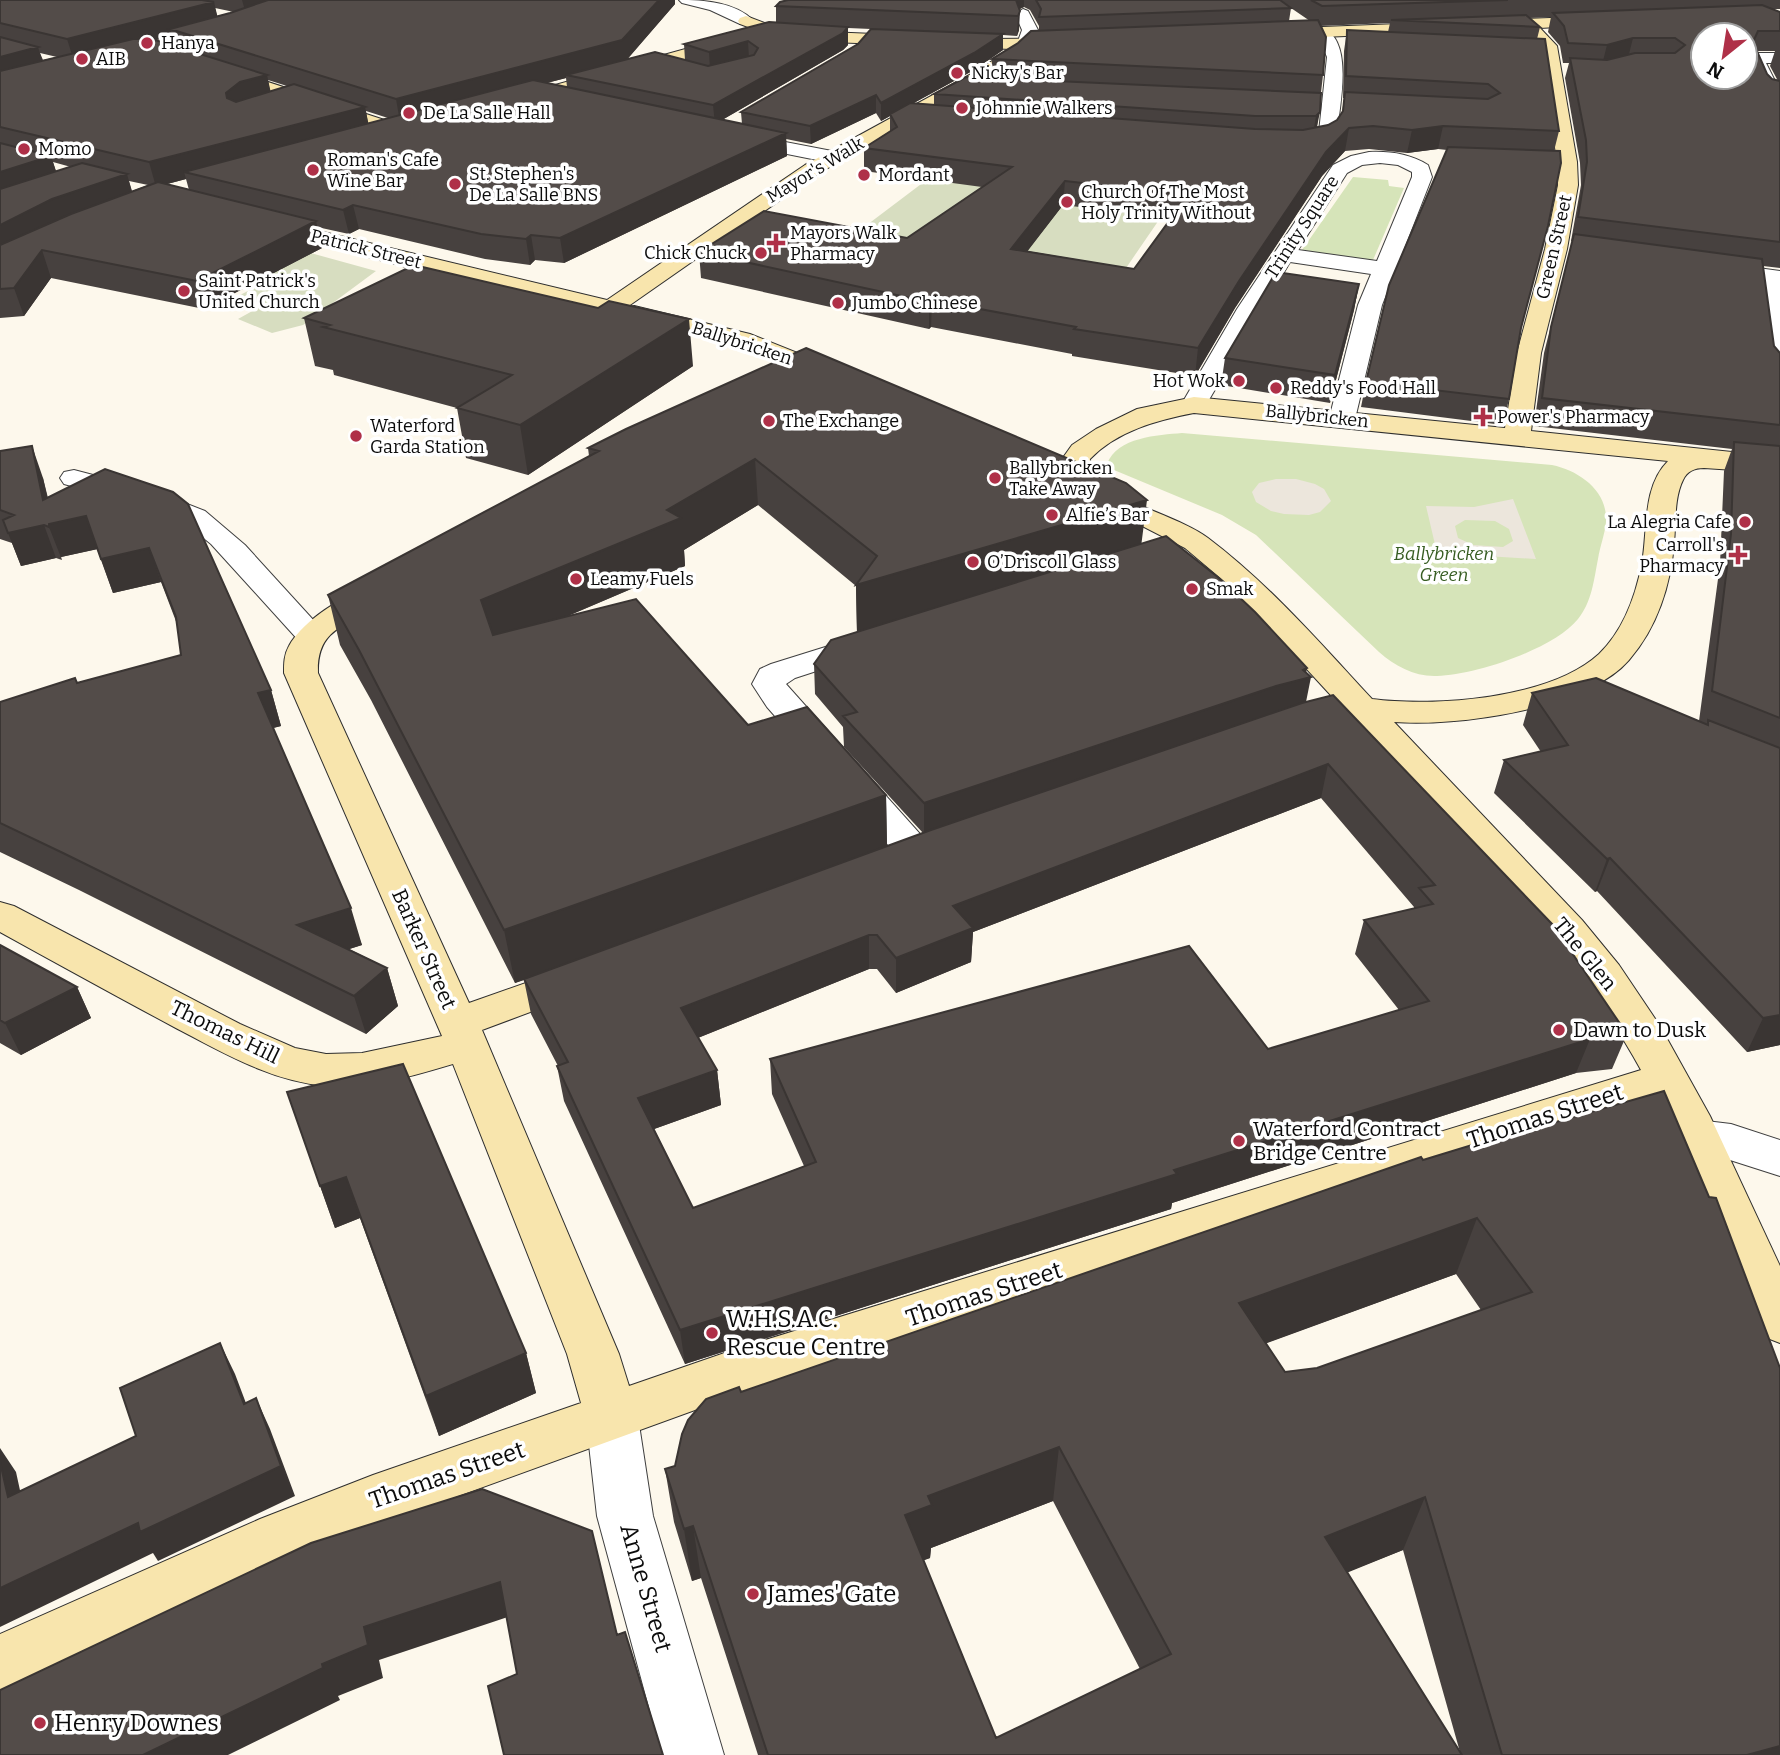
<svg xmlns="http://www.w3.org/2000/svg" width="1780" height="1755" font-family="Bitter,serif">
<rect width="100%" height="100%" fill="#fdf8ec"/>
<path fill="#d6e4b9" d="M1353,177L1388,180L1389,186L1404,188L1373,260L1302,250Z
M1182,433L1552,465C1580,471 1608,491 1606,522C1605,534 1600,546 1598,559C1594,579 1592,602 1578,619C1554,649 1475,675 1437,676C1415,677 1395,666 1379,652L1256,535L1222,515L1114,470L1107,464C1117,437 1158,435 1182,433Z"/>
<path fill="#d7ddc0" d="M1211,144L1111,290L847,240L945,166Z
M307,252L376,271L303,325L272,333L238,319L265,304L236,297L254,288L257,284L252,281Z"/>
<path fill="#ece6dc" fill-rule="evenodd" d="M1276,479H1296L1315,484L1324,489L1331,501L1320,512L1309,515L1284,514L1271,511L1256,502L1252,492L1259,483Z
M1513,499L1536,559L1437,553L1426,506L1474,507ZM1465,520L1495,521L1509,529L1513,541L1503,547L1473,545L1458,538L1455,526Z"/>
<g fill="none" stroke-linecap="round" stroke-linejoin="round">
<defs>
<path id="street" d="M679,0C704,0 736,2 754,21L752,24H740L710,10L682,3Z
M1023,9L1028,11L1038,30L1031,47L1025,49L1017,44L1022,30L1015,14Z
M1319,27C1356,36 1339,106 1337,134L1320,147L1284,148L1282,144L1284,140L1309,138L1319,132L1327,57L1322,45L1311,32Z
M1758,53H1780V63H1766L1780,91V102L1766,98L1763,94L1749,61L1752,54Z
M734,132L832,151L842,157L832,163L727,142L725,138L727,134Z
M1369,152C1390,151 1410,154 1428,165L1432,177L1382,305L1355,419L1351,425L1342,427L1333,425L1329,419L1358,305L1371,274L1290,262L1203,410L1194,413L1185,410L1181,405L1237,309L1333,165L1351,156ZM1380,163L1398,165L1412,172V177L1377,261L1298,250L1347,173L1362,165Z
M1714,262L1780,271V381L1771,378L1767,373L1756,282L1706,274L1703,269L1706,264Z
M74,470L154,491L205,511L245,545L327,635L322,642L311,645L300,642L211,544L185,523L133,503L64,484L60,478L64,472Z
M867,634L878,637L883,644L878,651L795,678L786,684L929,844L935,853L929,862L916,865L903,862L767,707L752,684L760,669L771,664Z
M1698,1120L1731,1124L1780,1140V1176L1730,1160L1682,1150L1675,1138L1682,1126Z
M612,1394L631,1401L638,1418L653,1516L724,1755H662L597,1516L586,1418L593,1401Z"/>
<path id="secondary" d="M746,16L778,28L805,31L989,39L1071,38L1079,43L1071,48H1030L1016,62L987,80L819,173L630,305L750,334L845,372L849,377L845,382L836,385L827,382L732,344L699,335L414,269L262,229L258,225L262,221L269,219L607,300L805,165L975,72L1011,49L805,41L769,35L740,24L738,21L740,18Z
M1602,16L1610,21L1608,24L1540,28L1557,46L1577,162L1578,185L1567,249L1541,353L1531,431L1780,457V473L1704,468C1695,468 1687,471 1683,480C1674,498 1676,523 1674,543C1671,585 1657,628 1629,660C1587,709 1456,727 1394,722L1582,920L1619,965L1660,1026L1710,1116L1780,1266V1343L1762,1336L1656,1098L739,1394L381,1524L280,1565L0,1694V1634L260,1519L373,1475L581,1403L567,1354L453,1064C413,1076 371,1089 328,1086C272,1082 222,1052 174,1027C116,996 58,964 0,932V902L14,906L240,1024L295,1048L326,1054L362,1053L442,1036L284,673C284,663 284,655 289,646C302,620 360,581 389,588L393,595C371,627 316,614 318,673L469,1003L577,965L592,969L598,979L592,989L482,1030L619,1354L629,1386L739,1348L1641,1070C1568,937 1455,830 1353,719L1339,716L1334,709L1338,703L1230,586L1185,548L1074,491L1063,476L1062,459L1072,445L1096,429L1137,409L1194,397L1505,428L1517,353L1545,249L1558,185L1557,162L1541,46L1521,29L1271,39L1263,34L1271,29ZM1194,413L1668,461C1642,487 1648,530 1642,563C1636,595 1623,631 1599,654C1550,699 1435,707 1372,699C1320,643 1269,584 1208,538C1179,516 1112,501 1091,475L1090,459C1117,431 1157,420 1194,413Z
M736,35L742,37L744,40L742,43L514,107L505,102L508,98Z
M219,66L409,128L411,132L409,136H395L213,75L211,71Z"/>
</defs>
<use href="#street" stroke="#3f3f3f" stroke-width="2"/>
<use href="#secondary" stroke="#2e2e2e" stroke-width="2"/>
<use href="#street" fill="#fff" fill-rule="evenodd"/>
<use href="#secondary" fill="#f8e5ad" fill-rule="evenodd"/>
</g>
<path fill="#47413f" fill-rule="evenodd" d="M0,0H675V4L627,59L685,60L684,44L776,22V6L788,0H1780V9H1773L1780,12V268L1763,266L1774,346L1780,353V1045L1747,1052L1597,891L1595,892L1494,793L1504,760L1541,752L1523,725L1532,693L1699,721L1720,564L1724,471L1732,449L1534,426L1544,353L1572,241H1571L1581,185L1580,163L1565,78L1569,63H1563L1560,46L1548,32L1551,17L1530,18L1540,27L1537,39L1559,131L1554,151L1520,330L1509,399L1503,425L1361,407L1366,382L1447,150L1438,149L1407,153L1369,149L1345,151L1322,176L1235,308L1195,376L1072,356V354L931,327L929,329L701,278L699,252L907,238L982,187L864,171V148L890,131V116L881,121L876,113L811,144L786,139L787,156L564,263L535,260L530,265L485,259L359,229L349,234L317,227L322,248L204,309L51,278L24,316L0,318ZM1024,7L1030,10L1039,26V31L992,59L991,78L934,94V105L912,104L974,70L1003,50V35L1017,36L1019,30V9ZM215,8L234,12L217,16ZM1291,8L1310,21H1289ZM1390,23L1388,32L1347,30L1344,51L1343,98H1344L1342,113L1337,120L1328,125L1317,127L1323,75L1320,26ZM848,28L871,29L858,44L741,112L742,124L722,120L843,50L848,45ZM172,36L175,46L156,40ZM1757,51H1775L1770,66L1778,81L1772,79L1767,74ZM40,53L57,57L43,60ZM566,78L567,87L546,83ZM268,80L287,86L270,92ZM366,111L388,118L368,124ZM53,162L71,167L56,171ZM186,179L189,190L167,184ZM129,181L148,185L132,191ZM1063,205L1171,218L1134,269L1027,251Z
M1359,284L1354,310L1330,403L1221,385L1225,358Z
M304,318L693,366L528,475L466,458L457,408L334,375L333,370L315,366Z
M626,429L1142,543L1306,673V702L1627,1034L1612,1069L1576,1073L1172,1203L1171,1209L685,1364L564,1101L557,1066H558L531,1014L524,980L515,983L371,700L340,645L328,595L589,456L588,448ZM758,505L856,586L857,632L814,664L815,694L843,727L844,747L923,833L887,847L886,795L748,725L568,616L685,566L684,550ZM1321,798L1414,907V909L1364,920L1355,954L1399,1010L1268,1049L770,1059L772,1094L804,1166L693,1208L654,1129L721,1105L717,1070L698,1038L869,969H877L896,993L971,962L973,932Z
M0,451L43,478L48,498L105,469L271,690L281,726L273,728L362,945L349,949L387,968L398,1006L366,1034L79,890L0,852V702L77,683L181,655L177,624L161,582L113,593L97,549L61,557L62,560L56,558L21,566L12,543L0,539Z
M0,945L77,987L91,1018L21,1055L0,1043Z
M287,1092L526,1353L536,1393L439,1436L360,1218L335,1228Z
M1554,1120L1780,1755H758L701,1578L692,1581L674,1522L665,1469L675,1466L741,1392L1423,1160ZM1456,1274L1481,1310L1317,1368L1285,1372L1266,1343ZM1053,1501L1140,1669L996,1738L923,1560L930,1558L931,1548ZM1403,1550L1460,1752L1347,1572Z"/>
<path fill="#3a3533" d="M242,0H287L246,14Z
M659,0H675V4L625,62L566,75V78L400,122L396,99Z
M1013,0H1024V7L1012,13Z
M214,2L219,23L170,29L172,36L74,61L67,39Z
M1020,11L1019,30L1017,36L1018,16Z
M848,27V45L843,50L715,124L713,105Z
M1003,34V50L974,70L881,121V103Z
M1633,38L1628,58L1602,65L1607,45Z
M748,41L749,59L710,69L709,52Z
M38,47L45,69L0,81V57Z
M267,75L272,98L232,117L226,93L240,82Z
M876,95V113L811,144L810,126Z
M365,107L370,131L184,172L186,179L156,187L149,162Z
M1320,112L1316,131L1313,134L1316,116Z
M1443,126L1438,149L1407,153L1412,130Z
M1349,128L1345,151L1322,176L1235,308L1195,376L1198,348L1239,281L1326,152Z
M786,133L787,156L564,263L560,238Z
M51,156L59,181L0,200V172Z
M127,174L134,200L0,256V225L52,199Z
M1065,181L1063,205L1010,274L1011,249Z
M353,205L359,229L349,234L343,210Z
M316,221L322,248L204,309L197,281Z
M531,235L535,260L530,265L526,239Z
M42,250L51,278L24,316L14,288Z
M1359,284L1354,310L1330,403L1335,375Z
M932,300L931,327L929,329V302Z
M689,319L693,366L528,475L520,425Z
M32,446L43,478L53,523L86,516L98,549L61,557L62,560L49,527Z
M755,459L758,505L684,550L685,566L490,649L481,600L667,510Z
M1147,500L1141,547L857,634L856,585Z
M44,525L56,558L21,566L8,533Z
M149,548L161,582L113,593L101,559Z
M1307,668L1305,679L1311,677L1305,707L924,834V803Z
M271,690L281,726L269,729L258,693Z
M1328,764L1321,798L973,932L971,962L896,993V958L953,906Z
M886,795L887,847L515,983L504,930Z
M1610,858L1597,891L1595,892L1607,859Z
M351,908L362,945L309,962L297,925Z
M869,935V969L685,1043L681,1008Z
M387,968L398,1006L366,1034L354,996Z
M77,987L91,1018L21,1055L5,1023Z
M1780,1015V1045L1747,1052L1763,1018Z
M1590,1039L1576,1073L1172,1203L1171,1209L685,1364L680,1330L1174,1170Z
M717,1070L721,1105L643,1133L638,1098Z
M346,1177L360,1218L335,1228L320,1186Z
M1477,1218L1456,1274L1226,1358L1239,1303Z
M220,1343L235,1374L258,1435L244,1404Z
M526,1353L536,1393L439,1436L426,1396Z
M256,1398L270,1429L295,1496L158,1561L153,1553L0,1627V1588Z
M1059,1447L1053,1501L931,1548L930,1558L904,1568L905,1515L928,1496Z
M0,1448L16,1472L28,1527L8,1497L0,1462Z
M1425,1497L1403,1550L1307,1589L1325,1537Z
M693,1526L701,1578L692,1581L684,1529Z
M500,1582L511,1616L379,1660L383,1678L338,1696L340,1700L228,1755H143L322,1664L364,1627Z
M1780,1746V1755H1747Z"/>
<path fill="#534c49" stroke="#3a3533" stroke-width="2" fill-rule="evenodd" d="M0,0H202L214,2L67,39L0,23Z
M268,0H659L622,40L396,99L170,29L230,13Z
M788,0H1016L1020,11L1018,16L776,6L780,2Z
M1036,0H1280L1291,8L1039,17L1041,9Z
M1311,0H1508L1322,6Z
M1762,5L1780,12V31H1758L1753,42L1767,74L1772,79L1780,81V242L1578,217L1587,162L1586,140L1570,58L1607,60L1635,53H1675L1685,45L1675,38H1633L1607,45L1568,43L1564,26L1553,13ZM1703,35H1745V77H1703Z
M1526,15L1540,27L1391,20Z
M1318,20L1326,37L1323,75L992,59L1018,43L1031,31Z
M769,22L848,27L843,33L713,105L566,75L655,52L708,66L754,55L758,48L748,41L709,52L684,44Z
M871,29L1003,34L974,53L881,103L876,95L810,126L741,112L858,44Z
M1347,30L1545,39L1559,131L1443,126L1412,130L1373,126L1349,128L1326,152L1239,281L1198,348L1074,329L1076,327L932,300L929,302L699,252L764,211L907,238L1012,167L864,148L897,127L890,114L910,103L1255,129L1303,130L1328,125L1337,120L1343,111L1345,92L1488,99L1500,93L1488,84L1346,76ZM1065,181L1188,195L1134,269L1011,249Z
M0,37L38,47L0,57Z
M133,39H152L267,75L240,82L226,93L227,98L236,102L294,84L365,107L149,162L0,127V71Z
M966,77L1321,93L1320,112L1316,116H1255L934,94Z
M533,80L786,133L560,238L531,235L526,239L481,234L353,205L343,210L184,172Z
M0,143L51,156L0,172Z
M1448,147L1560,151L1561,163L1548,226L1521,328L1509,399L1366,382L1389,285Z
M82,163L127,174L52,199L0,225V189Z
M158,182L316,221L197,281L42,250L14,288L0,289V245L71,214Z
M1574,234L1762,259L1774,346L1780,353V425L1542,398L1551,327Z
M414,265L598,308L609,301L689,319L520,425L457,408L512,375L323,327L330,325L304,318Z
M1276,272L1359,284L1335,375L1225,358Z
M806,348L1126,483L1147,500L856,585L877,556L755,459L667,510L681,518L481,600L493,635L636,599L748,725L807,707L886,795L504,930L359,650L328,595L599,451L588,448L626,429Z
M1734,442L1780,446V718L1712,691L1731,534Z
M32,446L43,500L105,469L173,492L188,504L271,690L258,693L351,908L297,925L387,968L354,996L63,853L0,823V702L75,678L77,683L181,655L176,617L149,548L101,559L86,516L49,524V527L44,525L8,533L3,520L14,515L0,510V451Z
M1166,536L1219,578L1255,612L1307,668L1303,670L1311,677L1276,686L924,803L843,716L857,712L814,664L831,640Z
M1596,678L1708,725V720L1780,748V1015L1763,1018L1610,858L1607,859L1504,760L1568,745L1532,693Z
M1333,695L1553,925L1627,1034L1590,1039L1174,1170L1177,1174L680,1330L557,1066L568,1062L524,979L931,830L1302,703ZM1328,764L1435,885L1419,888L1433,904L1364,920L1429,1001L1268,1049L1189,946L770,1059L816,1162L693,1208L638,1098L717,1070L681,1008L869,935H877L896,958L973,928L953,906Z
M0,945L77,987L5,1023L0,1020Z
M403,1064L526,1353L426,1396L346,1177L320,1186L287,1092Z
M1664,1091L1709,1197L1716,1198L1780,1368V1746L1747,1755H1502L1425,1497L1325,1537L1462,1755H768L693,1526L684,1529L665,1469L675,1466L682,1434L688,1420L706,1399L739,1387L741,1392L1421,1157L1423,1160L1554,1120L1556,1122ZM1477,1218L1532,1292L1317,1368L1285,1372L1239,1303ZM1059,1447L1171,1654L996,1738L905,1515L932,1505L928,1496Z
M220,1343L244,1404L256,1398L281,1466L140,1532L138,1523L0,1588V1462L8,1497L136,1436L120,1388Z
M482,1489L592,1531L617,1635L625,1632L663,1755H504L488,1686L517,1674L500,1582L364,1627L368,1645L322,1664L323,1668L143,1755H0V1690L311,1543Z"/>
<g fill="#af3048" stroke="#fff" stroke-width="2.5">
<circle cx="147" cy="43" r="7"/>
<circle cx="82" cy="59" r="7"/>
<circle cx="957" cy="73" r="7"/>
<circle cx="962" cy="108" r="7"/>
<circle cx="409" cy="113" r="7"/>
<circle cx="24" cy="149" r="7"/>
<circle cx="313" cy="170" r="7"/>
<circle cx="864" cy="175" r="7"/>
<circle cx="455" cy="184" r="7"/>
<circle cx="1067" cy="202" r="7"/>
<path d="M772.5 232.5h7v7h7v7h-7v7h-7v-7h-7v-7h7z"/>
<circle cx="761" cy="253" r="7"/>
<circle cx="184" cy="291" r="7"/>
<circle cx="838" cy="303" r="7"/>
<circle cx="1239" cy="381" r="7"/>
<circle cx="1276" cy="388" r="7"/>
<path d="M1479.5 406.5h7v7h7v7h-7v7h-7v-7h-7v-7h7z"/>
<circle cx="769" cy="421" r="7"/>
<circle cx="356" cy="436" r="7"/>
<circle cx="995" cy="478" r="7"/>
<circle cx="1052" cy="515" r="7"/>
<circle cx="1745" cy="522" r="7"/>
<path d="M1734.5 544.5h7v7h7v7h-7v7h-7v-7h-7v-7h7z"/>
<circle cx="973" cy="562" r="7"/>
<circle cx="576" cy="579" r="7"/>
<circle cx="1192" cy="589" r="7"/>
<circle cx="1559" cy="1030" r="7"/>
<circle cx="1239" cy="1141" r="7"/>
<circle cx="712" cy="1333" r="7"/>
<circle cx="753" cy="1594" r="7"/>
<circle cx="40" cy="1723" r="7"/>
</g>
<g text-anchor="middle" stroke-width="7" stroke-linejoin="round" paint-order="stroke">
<g font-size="18" fill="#0c0c0c" stroke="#fff" text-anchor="start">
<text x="161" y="49">Hanya</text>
<text x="96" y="65">AIB</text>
<text x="971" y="79">Nicky's Bar</text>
<text x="976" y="114">Johnnie Walkers</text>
<text x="423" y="119">De La Salle Hall</text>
<text x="38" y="155">Momo</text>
<text x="327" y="166">Roman's Cafe<tspan x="327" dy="21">Wine Bar</tspan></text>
<text x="469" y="180">St. Stephen's<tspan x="469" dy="21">De La Salle BNS</tspan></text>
<text x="878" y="181">Mordant</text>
<text x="1081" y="198">Church Of The Most<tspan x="1081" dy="21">Holy Trinity Without</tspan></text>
<text x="790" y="239">Mayors Walk<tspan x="790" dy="21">Pharmacy</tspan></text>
<text x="747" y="259" text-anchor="end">Chick Chuck</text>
<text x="198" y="287">Saint Patrick's<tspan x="198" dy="21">United Church</tspan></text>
<text x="852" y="309">Jumbo Chinese</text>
<text x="1225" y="387" text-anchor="end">Hot Wok</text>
<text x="1290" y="394">Reddy's Food Hall</text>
<text x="1497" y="423">Power's Pharmacy</text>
<text x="783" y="427">The Exchange</text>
<text x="370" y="432">Waterford<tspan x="370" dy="21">Garda Station</tspan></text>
<text x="1009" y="474">Ballybricken<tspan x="1009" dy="21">Take Away</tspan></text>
<text x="1066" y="521">Alfie’s Bar</text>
<text x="1731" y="528" text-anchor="end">La Alegria Cafe</text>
<text x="1724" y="551" text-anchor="end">Carroll's<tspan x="1724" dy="21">Pharmacy</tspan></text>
<text x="987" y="568">O’Driscoll Glass</text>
<text x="590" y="585">Leamy Fuels</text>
<text x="1206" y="595">Smak</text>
</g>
<g font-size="18" fill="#0c0c0c" stroke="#fff">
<text transform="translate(815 170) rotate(-31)" y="6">Mayor's Walk</text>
<text transform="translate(1302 227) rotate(-57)" y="6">Trinity Square</text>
<text transform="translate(1554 247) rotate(-77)" y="6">Green Street</text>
<text transform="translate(366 249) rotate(14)" y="6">Patrick Street</text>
<text transform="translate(742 343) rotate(18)" y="6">Ballybricken</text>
<text transform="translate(1317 416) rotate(6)" y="6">Ballybricken</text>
</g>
<g font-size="18" font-style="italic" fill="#375d22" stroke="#fff">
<text x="1444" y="560">Ballybricken<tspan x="1444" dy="21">Green</tspan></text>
</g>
<g font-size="21" fill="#0c0c0c" stroke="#fff">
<text transform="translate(424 949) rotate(66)" y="7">Barker Street</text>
<text transform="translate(1585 954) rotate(51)" y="7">The Glen</text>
<text transform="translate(225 1032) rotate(26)" y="7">Thomas Hill</text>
</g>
<g font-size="21" fill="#0c0c0c" stroke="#fff" text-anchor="start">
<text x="1573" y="1037">Dawn to Dusk</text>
<text x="1253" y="1136">Waterford Contract<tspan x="1253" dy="24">Bridge Centre</tspan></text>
</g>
<g font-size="24" fill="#0c0c0c" stroke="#fff">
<text transform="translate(1545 1116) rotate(-18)" y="8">Thomas Street</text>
<text transform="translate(984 1294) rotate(-18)" y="8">Thomas Street</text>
<text transform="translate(447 1475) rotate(-19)" y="8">Thomas Street</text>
<text transform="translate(646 1588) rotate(74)" y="8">Anne Street</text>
</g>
<g font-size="24" fill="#0c0c0c" stroke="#fff" text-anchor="start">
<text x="726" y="1327">W.H.S.A.C.<tspan x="726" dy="28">Rescue Centre</tspan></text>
<text x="767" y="1602">James' Gate</text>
<text x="54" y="1731">Henry Downes</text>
</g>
</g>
<g transform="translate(1724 56) rotate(210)"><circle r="33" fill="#ffffff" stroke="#9e9e9e" stroke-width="2"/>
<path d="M0-5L12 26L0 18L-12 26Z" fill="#af3048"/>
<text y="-10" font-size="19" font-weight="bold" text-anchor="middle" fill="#0c0c0c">N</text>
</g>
</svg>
